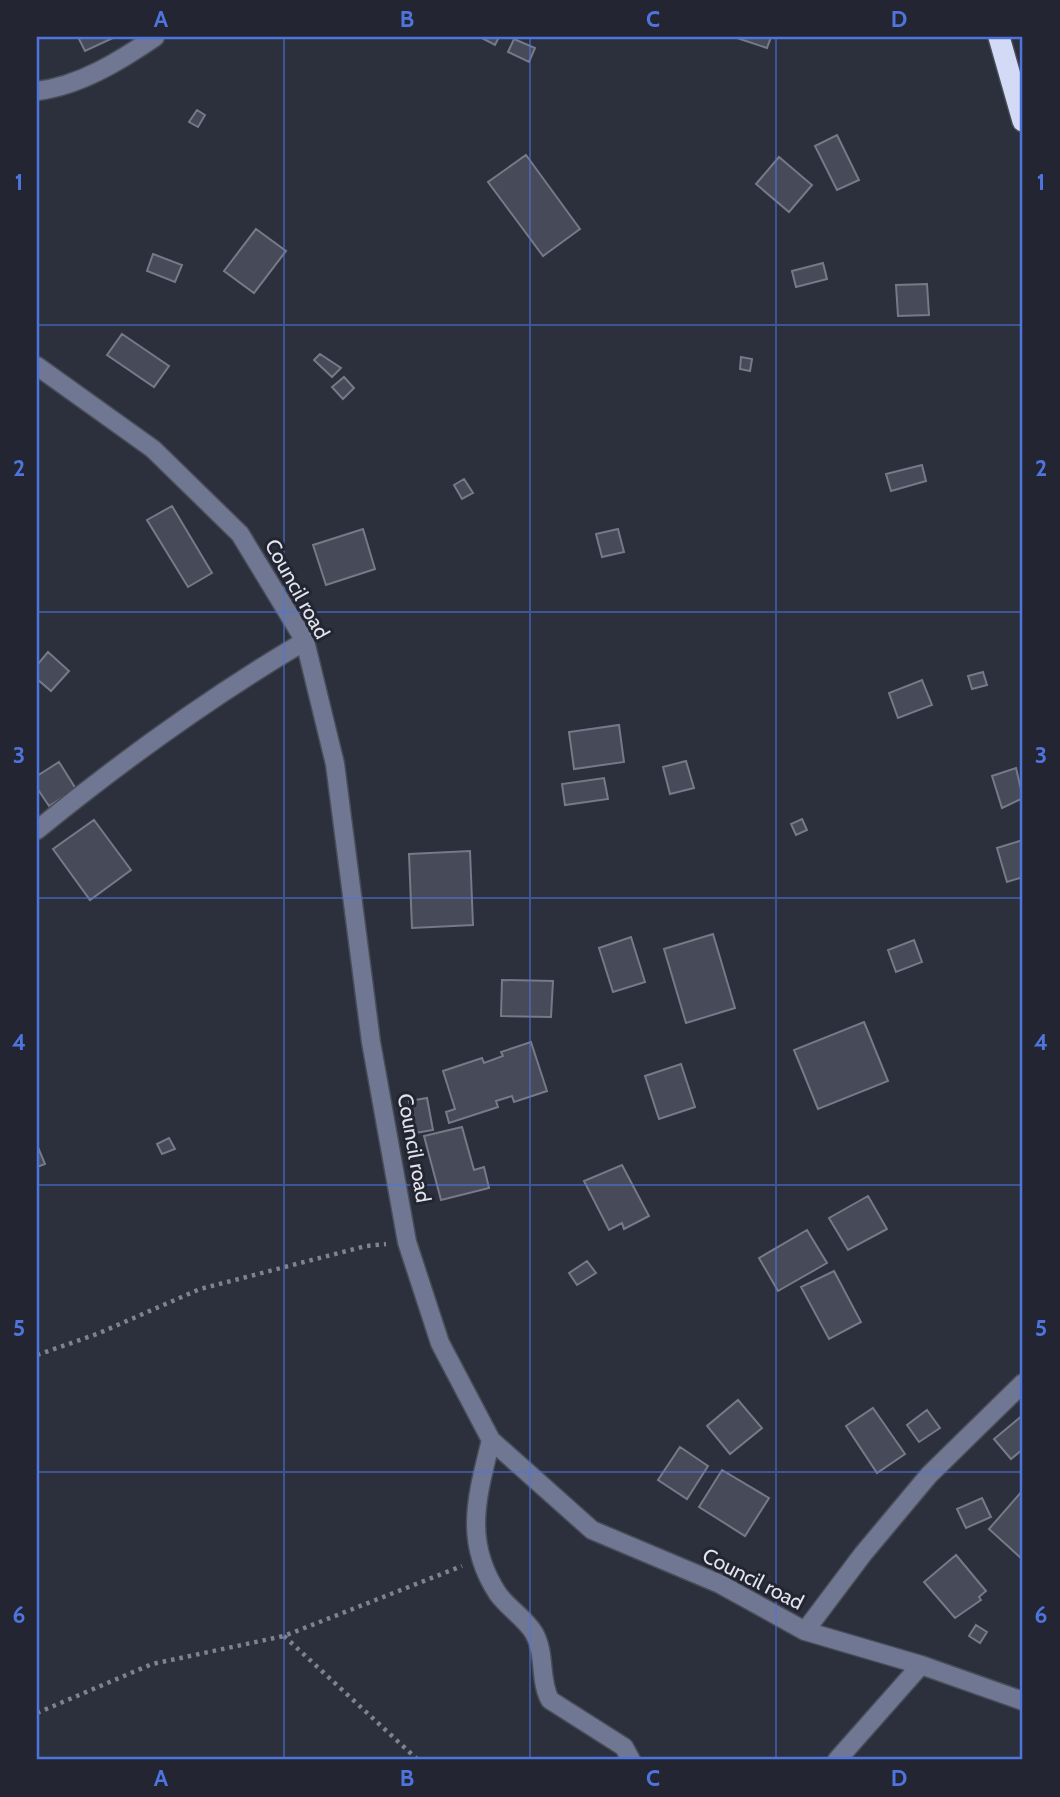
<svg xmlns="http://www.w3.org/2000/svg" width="1060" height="1797" font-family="Cabin,sans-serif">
<rect width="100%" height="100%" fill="#2c303c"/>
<path fill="#474a58" stroke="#757988" stroke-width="2" d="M78,37H115L85,51Z
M480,37H499L495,45Z
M734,37H771L767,48Z
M514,39L535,48L529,62L508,52Z
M197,110L205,115L198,127L189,122Z
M837,135L859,180L837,190L815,146Z
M526,155L580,229L543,256L488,182Z
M779,157L812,185L789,212L756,184Z
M256,229L286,251L254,293L224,271Z
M153,254L182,265L175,282L147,271Z
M823,263L827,279L796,287L792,271Z
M927,284L929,315L898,316L896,285Z
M122,334L169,366L154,387L107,355Z
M320,354L341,368L332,377L314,360Z
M741,357L752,359L750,371L740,369Z
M344,377L354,388L343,399L332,387Z
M922,465L926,481L891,491L886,474Z
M464,479L473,493L462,499L454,485Z
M172,506L212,573L188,587L147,520Z
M363,529L375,569L326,585L313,545Z
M618,529L624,552L602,557L596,534Z
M48,652L69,671L51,691L37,679V665Z
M983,672L987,685L972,689L968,676Z
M922,680L932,705L898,718L889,693Z
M619,725L624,762L574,769L569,732Z
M686,761L694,788L670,794L663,767Z
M59,762L76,789L49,806L37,788V776Z
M1016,768L1023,798L1002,808L992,776Z
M604,778L608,799L565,805L562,784Z
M802,819L807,830L796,835L791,824Z
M94,820L131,870L90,900L53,849Z
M1023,840V877L1007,882L997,848Z
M470,851L473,925L412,928L409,854Z
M713,934L735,1008L686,1023L664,949Z
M631,937L645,982L613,992L599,948Z
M914,940L922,962L896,972L888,950Z
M502,980L553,981L551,1017L501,1016Z
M864,1022L888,1081L818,1109L794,1050Z
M531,1042L547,1091L514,1102L512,1096L496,1101L498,1107L449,1123L446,1112L455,1109L443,1071L482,1058L484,1063L503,1056L501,1052Z
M681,1064L695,1107L659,1119L645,1076Z
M427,1098L433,1130L415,1133L409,1101Z
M462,1127L474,1170L484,1167L489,1188L441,1200L424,1136Z
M169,1138L175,1149L162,1154L157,1144Z
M37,1145L45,1164L37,1167Z
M622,1165L649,1216L624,1229L622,1223L609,1230L584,1181Z
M868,1196L887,1229L848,1250L829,1218Z
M807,1230L827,1263L778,1291L759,1258Z
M587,1261L596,1273L577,1285L569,1273Z
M834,1271L861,1322L829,1339L801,1287Z
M738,1400L762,1428L730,1454L707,1426Z
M873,1408L905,1454L877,1473L846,1426Z
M927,1410L940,1428L919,1442L907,1425Z
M1023,1415V1449L1011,1459L994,1439Z
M680,1447L708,1466L687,1499L658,1480Z
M722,1470L769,1498L745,1536L699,1507Z
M1023,1490V1560L989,1529Z
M982,1498L991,1517L966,1528L957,1509Z
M956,1555L986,1591L979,1597L981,1600L955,1618L924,1582Z
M976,1625L987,1632L980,1643L969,1636Z"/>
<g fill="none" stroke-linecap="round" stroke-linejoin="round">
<defs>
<path id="minor" d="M37,91C79,86 120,61 155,37
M37,366L153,449L240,534L305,641L335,764L371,1042L407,1242L440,1343L491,1440L592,1530L720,1584L805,1631L921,1665L1023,1701
M37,830C122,761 210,697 305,641
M491,1440C477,1497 463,1541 498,1594C508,1608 525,1618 534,1633C546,1654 539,1680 550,1700L624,1747L631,1760
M805,1631L863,1554L929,1475L1023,1383
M837,1760L921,1665"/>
<path id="highway" d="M999,37L1023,121"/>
</defs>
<use href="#minor" stroke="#494d58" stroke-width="21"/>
<use href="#highway" stroke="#494d58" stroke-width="24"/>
<path stroke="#80838d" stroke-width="4.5" stroke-dasharray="3.5 5" stroke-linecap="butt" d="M37,1355L97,1334L200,1289L366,1246L386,1244
M284,1636L418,1760
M37,1713L152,1664L284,1636L462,1566"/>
<use href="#minor" stroke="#707792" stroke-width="18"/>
<use href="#highway" stroke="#d3daf5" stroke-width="21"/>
</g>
<path fill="none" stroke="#4e74dd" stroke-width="2" stroke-opacity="0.55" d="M284,37V1760M530,37V1760M776,37V1760M37,325H1023M37,612H1023M37,898H1023M37,1185H1023M37,1472H1023"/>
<g text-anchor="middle" stroke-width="6" stroke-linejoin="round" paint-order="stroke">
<g font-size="21" fill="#e2e4ec" stroke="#232632">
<text transform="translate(297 589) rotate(61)" y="7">Council road</text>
<text transform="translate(414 1148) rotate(80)" y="7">Council road</text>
<text transform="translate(753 1579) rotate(27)" y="7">Council road</text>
</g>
</g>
<rect width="1060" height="1797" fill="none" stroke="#232632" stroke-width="77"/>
<rect x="38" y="38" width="983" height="1720" fill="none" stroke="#4e74dd" stroke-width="2.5"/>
<g font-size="23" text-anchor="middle" font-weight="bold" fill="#4e74dd">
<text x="161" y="27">A</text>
<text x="407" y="27">B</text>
<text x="653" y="27">C</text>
<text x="899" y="27">D</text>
<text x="19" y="190">1</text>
<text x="1041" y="190">1</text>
<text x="19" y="476">2</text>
<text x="1041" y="476">2</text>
<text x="19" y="763">3</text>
<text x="1041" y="763">3</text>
<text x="19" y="1050">4</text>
<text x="1041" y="1050">4</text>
<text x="19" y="1336">5</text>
<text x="1041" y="1336">5</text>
<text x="19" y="1623">6</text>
<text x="1041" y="1623">6</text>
<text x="161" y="1786">A</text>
<text x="407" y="1786">B</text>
<text x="653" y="1786">C</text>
<text x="899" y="1786">D</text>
</g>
</svg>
